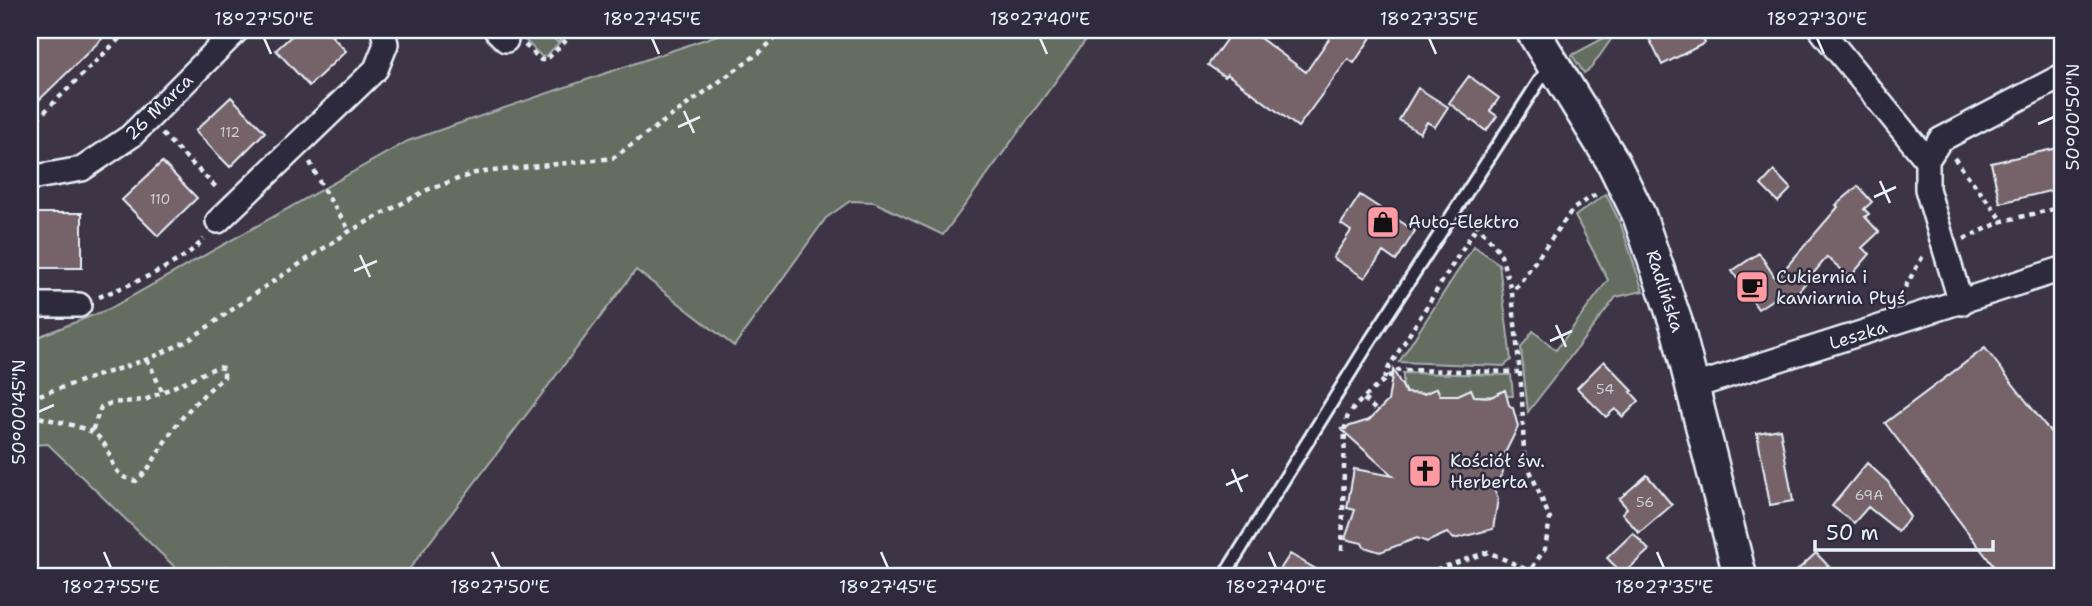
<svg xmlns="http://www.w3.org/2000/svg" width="2092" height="606" font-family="'Shantell Sans',sans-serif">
<rect width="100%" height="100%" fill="#3d3546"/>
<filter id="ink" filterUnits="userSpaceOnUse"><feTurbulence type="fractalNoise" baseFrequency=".0143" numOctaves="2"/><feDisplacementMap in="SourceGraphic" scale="14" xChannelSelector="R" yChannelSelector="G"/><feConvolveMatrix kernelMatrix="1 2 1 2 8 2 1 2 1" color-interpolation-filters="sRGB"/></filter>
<g filter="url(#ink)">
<path fill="#656c60" stroke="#a6aeac" stroke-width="2" d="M515,30H545L557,42L572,30L546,56L542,57Z
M732,30H1093L943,235L874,202L850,201L826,218L734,346L636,270L404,576H312L224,566L200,576H184L48,444L30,445V340L109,309L408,141Z
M1617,31L1591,68L1584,73L1572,55Z
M1606,194L1621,225L1643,291L1616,297L1528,412L1521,348L1533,331L1556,350L1608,280L1575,216Z
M1474,246L1499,264L1511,360L1504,366L1399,362Z
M1403,373L1511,375L1513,396H1474L1471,389L1469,395H1440L1437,388L1436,394L1406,393L1403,386Z"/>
<path fill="#766369" stroke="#e8f1f8" stroke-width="2" d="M30,30H111L30,109Z
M298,30H326L346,51L309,86L276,50Z
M1233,30H1249L1306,72L1335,30H1376L1354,63L1348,59L1298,127L1227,74L1225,77L1208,65Z
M1645,30H1698L1705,43L1662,65Z
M1469,76L1499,98L1490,111L1497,116L1486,131L1449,103Z
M1418,88L1448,107L1435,127L1427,122L1420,133L1399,120Z
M231,97L265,132L230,167L195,131Z
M2062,147V188L2000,203L1991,163Z
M162,162L197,198L158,236L122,200Z
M1774,171L1791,189L1778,202L1761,185Z
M1858,186L1872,202L1864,209L1869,214L1865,217L1879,232L1862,248L1870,254L1850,277L1827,257L1793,298L1784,292L1758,309L1732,271L1759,253L1776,279L1838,207L1836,205Z
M1360,195L1415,231L1396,261L1383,252L1365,278L1333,258L1351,231L1341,224Z
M30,213H82V268H30Z
M1985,348L2062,447V576H2001L1885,423Z
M1604,361L1633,391L1631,392L1639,401L1623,417L1615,409L1606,417L1577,388Z
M1393,370L1406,393L1424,394L1437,388L1440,395H1458L1471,389L1474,396L1491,397L1505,390L1509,405L1513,408L1518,427L1501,461L1503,472L1494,489L1498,499L1493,529L1454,539L1447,533L1427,542L1417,538L1380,552L1364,547L1362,543L1345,539L1355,510L1347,508L1354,469L1393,476L1341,429L1369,420L1388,401Z
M1780,429L1793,501L1770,505L1757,433Z
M1867,463L1888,482L1910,517L1898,531L1868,507L1854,523L1832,506Z
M1647,475L1672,505L1639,533L1622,513L1627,508L1619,499Z
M1633,533L1649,550L1623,574L1607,558Z
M1816,553L1838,576H1791Z
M1290,554L1328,576H1276Z"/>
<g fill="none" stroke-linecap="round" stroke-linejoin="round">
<defs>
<path id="lane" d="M1224,576L1370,341L1549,66"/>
<path id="street" d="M496,30L506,40
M1821,30L1927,160
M30,178L82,169L131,136L237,30
M218,221L376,69L386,44L383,30
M1961,303L1927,189V160L1940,140L2062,76
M30,305H79
M1692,387L2062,269"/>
<path id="secondary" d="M1532,30L1613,162L1639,215L1677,326L1740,576"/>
</defs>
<use href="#lane" stroke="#e8f1f8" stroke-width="16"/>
<use href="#street" stroke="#e8f1f8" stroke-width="28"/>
<use href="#secondary" stroke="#e8f1f8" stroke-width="37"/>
<path stroke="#e8f1f8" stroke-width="4.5" stroke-dasharray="5 5" stroke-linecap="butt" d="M525,45L541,60H546L577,30
M30,126L128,30
M162,134L218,189
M1954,158L2003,221
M310,162L323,189L350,231
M1469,215L1500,252L1512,293
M1964,239L2003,221L2062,207
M1900,296L1923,256
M99,297C131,284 181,265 204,239
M147,359L163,393
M1384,379L1389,367L1478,224
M30,398L151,358L189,340L260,290L350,231L427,190L475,173L613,158L759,53L784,30
M1364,399L1377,411
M30,415C45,419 84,426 95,434C117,451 106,477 136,481C151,469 157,453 168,437C183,414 202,395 224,377V368L217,367L145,400L111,403L101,407L92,431
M1342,550L1345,427C1346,424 1346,419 1348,416C1354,404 1386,378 1398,370L1519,372
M1417,576L1488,552L1530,571
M1527,576L1545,548L1550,519L1524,456L1522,395L1512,293L1573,209L1598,193"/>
<use href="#lane" stroke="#2f2a3d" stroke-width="10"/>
<use href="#street" stroke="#2f2a3d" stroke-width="23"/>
<use href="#secondary" stroke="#2f2a3d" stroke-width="32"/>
</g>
</g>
<path fill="none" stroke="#e8f1f8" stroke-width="2.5" d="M264,38L271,54M652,38L659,54M1040,38L1047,54M1429,38L1436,54M1817,38L1824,54M684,111L694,133M2038,124L2054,117M678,127L700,117M1880,181L1890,203M1874,197L1896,187M360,255L370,277M354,271L377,261M1556,325L1566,347M1550,341L1572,331M38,412L54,405M1232,469L1242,492M1226,485L1248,475M104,552L111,568M492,552L500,568M881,552L888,568M1269,552L1276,568M1657,552L1664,568"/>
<defs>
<symbol id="shop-square" viewBox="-11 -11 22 22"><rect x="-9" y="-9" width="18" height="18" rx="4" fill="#ff9aa2" stroke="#2f2a3d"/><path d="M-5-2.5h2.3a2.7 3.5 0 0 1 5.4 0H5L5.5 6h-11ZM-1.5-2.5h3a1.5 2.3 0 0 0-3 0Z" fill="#111"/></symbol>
<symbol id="cafe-square" viewBox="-11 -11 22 22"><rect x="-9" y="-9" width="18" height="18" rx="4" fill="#ff9aa2" stroke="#2f2a3d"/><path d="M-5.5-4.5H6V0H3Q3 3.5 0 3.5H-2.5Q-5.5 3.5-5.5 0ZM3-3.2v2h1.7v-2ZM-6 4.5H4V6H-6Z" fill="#111"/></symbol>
<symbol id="church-square" viewBox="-11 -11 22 22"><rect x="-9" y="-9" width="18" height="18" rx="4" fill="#ff9aa2" stroke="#2f2a3d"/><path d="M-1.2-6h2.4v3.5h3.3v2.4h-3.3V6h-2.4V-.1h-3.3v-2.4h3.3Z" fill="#111"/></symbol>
</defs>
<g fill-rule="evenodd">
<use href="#shop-square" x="1364" y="203" width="38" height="38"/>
<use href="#cafe-square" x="1733" y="268" width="38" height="38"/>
<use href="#church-square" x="1406" y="452" width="38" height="38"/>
</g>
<g text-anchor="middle" stroke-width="5" stroke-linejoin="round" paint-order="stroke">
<g font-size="14" fill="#ccced4">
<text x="230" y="137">112</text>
<text x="160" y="204">110</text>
<text x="1605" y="394">54</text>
<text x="1869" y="500">69A</text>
<text x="1645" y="507">56</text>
</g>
<g font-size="18" fill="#e8f1f8" stroke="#2f2a3d">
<text transform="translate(159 107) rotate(-44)" y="6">26 Marca</text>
<text transform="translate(1665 291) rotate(72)" y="6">Radlińska</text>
<text transform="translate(1858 335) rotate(-17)" y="6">Leszka</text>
</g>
<g font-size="18" fill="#e8f1f8" stroke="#2f2a3d" text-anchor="start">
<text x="1408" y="228">Auto-Elektro</text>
<text x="1776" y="283">Cukiernia i<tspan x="1776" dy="21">kawiarnia Ptyś</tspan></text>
<text x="1450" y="467">Kościół św.<tspan x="1450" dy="21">Herberta</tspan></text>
</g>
</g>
<rect width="2092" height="606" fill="none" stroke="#2f2a3d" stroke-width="77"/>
<path d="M1815 540v10h178v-10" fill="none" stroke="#e8f1f8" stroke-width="3.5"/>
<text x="1826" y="540" font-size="21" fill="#e8f1f8" stroke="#2f2a3d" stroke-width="5" paint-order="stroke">50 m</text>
<rect x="38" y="38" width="2016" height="530" fill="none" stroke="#e8f1f8" stroke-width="2.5"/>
<g font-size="18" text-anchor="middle" fill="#e8f1f8">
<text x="264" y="25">18°27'50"E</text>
<text x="652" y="25">18°27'45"E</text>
<text x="1040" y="25">18°27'40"E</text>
<text x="1429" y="25">18°27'35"E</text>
<text x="1817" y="25">18°27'30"E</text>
<text transform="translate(2073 117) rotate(-90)" y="6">50°00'50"N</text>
<text transform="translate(19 412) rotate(-90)" y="6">50°00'45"N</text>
<text x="111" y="593">18°27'55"E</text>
<text x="500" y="593">18°27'50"E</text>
<text x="888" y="593">18°27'45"E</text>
<text x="1276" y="593">18°27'40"E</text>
<text x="1664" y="593">18°27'35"E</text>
</g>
</svg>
